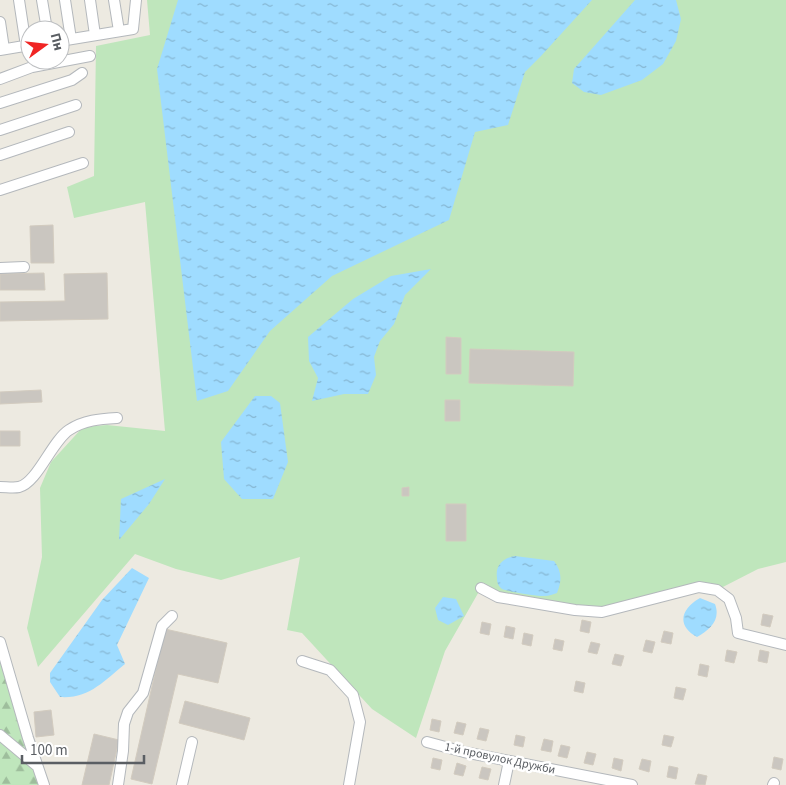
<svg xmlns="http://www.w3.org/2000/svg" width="786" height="785" font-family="'Source Sans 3',sans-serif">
<defs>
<pattern id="forest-firs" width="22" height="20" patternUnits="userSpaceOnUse" patternTransform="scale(1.25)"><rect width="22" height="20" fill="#bfe6bc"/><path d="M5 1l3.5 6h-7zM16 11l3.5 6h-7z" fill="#9ebe9c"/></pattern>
<pattern id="water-ripples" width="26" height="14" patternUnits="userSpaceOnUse" patternTransform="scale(1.25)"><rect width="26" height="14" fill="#9fdcff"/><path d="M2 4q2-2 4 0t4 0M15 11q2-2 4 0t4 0" fill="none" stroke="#85b6d2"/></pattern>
</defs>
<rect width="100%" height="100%" fill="#edeae1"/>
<path fill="#bfe6bc" d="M147,0H786V562L758,569L717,590L699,587L617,609L575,610L481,588L445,651L416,738L372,709L302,633L287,630L300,557L221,580L176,569L135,554L38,667L27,628L42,557L40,488L51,462L83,427L107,425L165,431L145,202L74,218L67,187L94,176L96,46L150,35Z"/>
<path fill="url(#forest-firs)" d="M0,649L44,785H0Z"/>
<path fill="url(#water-ripples)" d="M178,0H592L541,56L525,72L508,125L475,132L449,220L332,276L270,331L228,391L197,401L157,69Z
M635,0H676L681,19L676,41L663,64L642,80L601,95L584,92L572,83L574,69Z
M431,269L405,295L394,324L380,341L374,357L376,375L368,394H344L312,401L318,378L309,361L308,337L353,299L391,276Z
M255,396H271L280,403L288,462L273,499H242L224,479L221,442Z
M165,479L149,504L119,540L121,499Z
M515,556L554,561C562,571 562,581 557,593C553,594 549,596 545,596C539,597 506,591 502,589C498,586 497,582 497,578C495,565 503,558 515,556Z
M132,568L149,578L117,645L125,664C104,681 89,699 60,697L50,682V673L102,600Z
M443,597L456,599L464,616L448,625L438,620L435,608Z
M700,598L715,604C721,620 710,630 697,637C676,625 681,609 700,598Z"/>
<path fill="#cac6c0" stroke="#d2cbbf" d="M53,225L54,263H31L30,226Z
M44,273L45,290H0V274Z
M107,273L108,319L0,321V302L65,301L64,274Z
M446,337L461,338V374H446Z
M470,349L574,352L573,386L469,383Z
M41,390L42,402L0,404V392Z
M445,400H460V421H445Z
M0,431H20V446H0Z
M409,487V496H402V488Z
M446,504H466V541H446Z
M763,614L773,616L770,627L761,625Z
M582,620L591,622L589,633L580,631Z
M482,622L491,624L489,635L480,633Z
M506,626L515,628L513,639L504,637Z
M165,629L227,643L218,683L178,674L152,784L131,779Z
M664,631L673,633L671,644L661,642Z
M524,633L533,635L531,646L522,644Z
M555,639L564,641L562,651L553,649Z
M646,640L655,642L652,653L643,651Z
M591,642L600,644L597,654L588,652Z
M727,650L737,652L734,663L725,661Z
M760,650L769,652L767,663L758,661Z
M615,654L624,656L621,666L612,664Z
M700,664L709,666L707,677L698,675Z
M576,681L585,683L583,693L574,691Z
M676,687L686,689L683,700L674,698Z
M185,701L250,718L244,740L179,723Z
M51,710L54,735L36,737L34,712Z
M432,719L441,721L439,732L430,730Z
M457,722L466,724L463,735L454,733Z
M480,728L489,730L486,741L477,739Z
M94,734L119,740L109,785H82Z
M516,735L525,737L523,747L514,745Z
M664,735L674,737L671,747L662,745Z
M544,739L553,741L551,752L541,750Z
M561,745L570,747L567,758L558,756Z
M587,752L596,754L593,765L584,763Z
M774,757L783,759L781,770L772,768Z
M433,758L442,760L440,770L431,768Z
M614,758L623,760L621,771L612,768Z
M642,759L651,761L649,772L639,769Z
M457,763L466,766L463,776L454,774Z
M669,766L678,768L676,779L667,777Z
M482,767L491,769L488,780L479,778Z
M698,774L707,776L705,785L695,784Z"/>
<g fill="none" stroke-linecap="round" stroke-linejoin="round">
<defs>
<path id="minor" d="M19,0L26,46
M42,0L47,30
M65,0L71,39
M90,0L95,35
M114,0L119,31
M0,22L4,49
M60,41L133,29L136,0
M0,50L30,45
M0,79L32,67L90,56
M0,103L72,80L82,73
M0,130L76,105
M0,155L69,132
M0,190L83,163
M0,268L24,267
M0,487C6,487 14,488 19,487C37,483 52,441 69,430C84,420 100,419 117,418
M481,588L498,597L575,610L602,612L699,587L717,590L729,599L736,618L738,633L786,645
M0,642L28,738L44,785
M302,661L330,670L353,695L360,722L349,785
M0,735L37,766
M427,742L464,752L632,785
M118,785L123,751L124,724L128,712L143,693L162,626L172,616
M182,785L192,742
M504,785L509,761
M773,785L774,783"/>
</defs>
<use href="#minor" stroke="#b4b8bc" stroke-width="12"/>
<use href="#minor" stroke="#fff" stroke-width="10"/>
</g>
<g text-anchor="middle" stroke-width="5" stroke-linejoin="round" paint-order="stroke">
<g font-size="12" fill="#5a5e63" stroke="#fff">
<text transform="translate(500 758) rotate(12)" y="4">1-й провулок Дружби</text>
</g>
</g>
<g transform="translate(45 45) rotate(75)"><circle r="24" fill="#ffffff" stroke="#bdbfc1"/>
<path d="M0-4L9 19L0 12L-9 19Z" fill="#f02524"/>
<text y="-8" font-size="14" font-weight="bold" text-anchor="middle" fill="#5a5e63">Пн</text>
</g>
<path d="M22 755v8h122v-8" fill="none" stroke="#5a5e63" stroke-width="2.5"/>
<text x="30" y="755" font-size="15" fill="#5a5e63" stroke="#ffffff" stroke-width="4" paint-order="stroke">100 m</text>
</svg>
